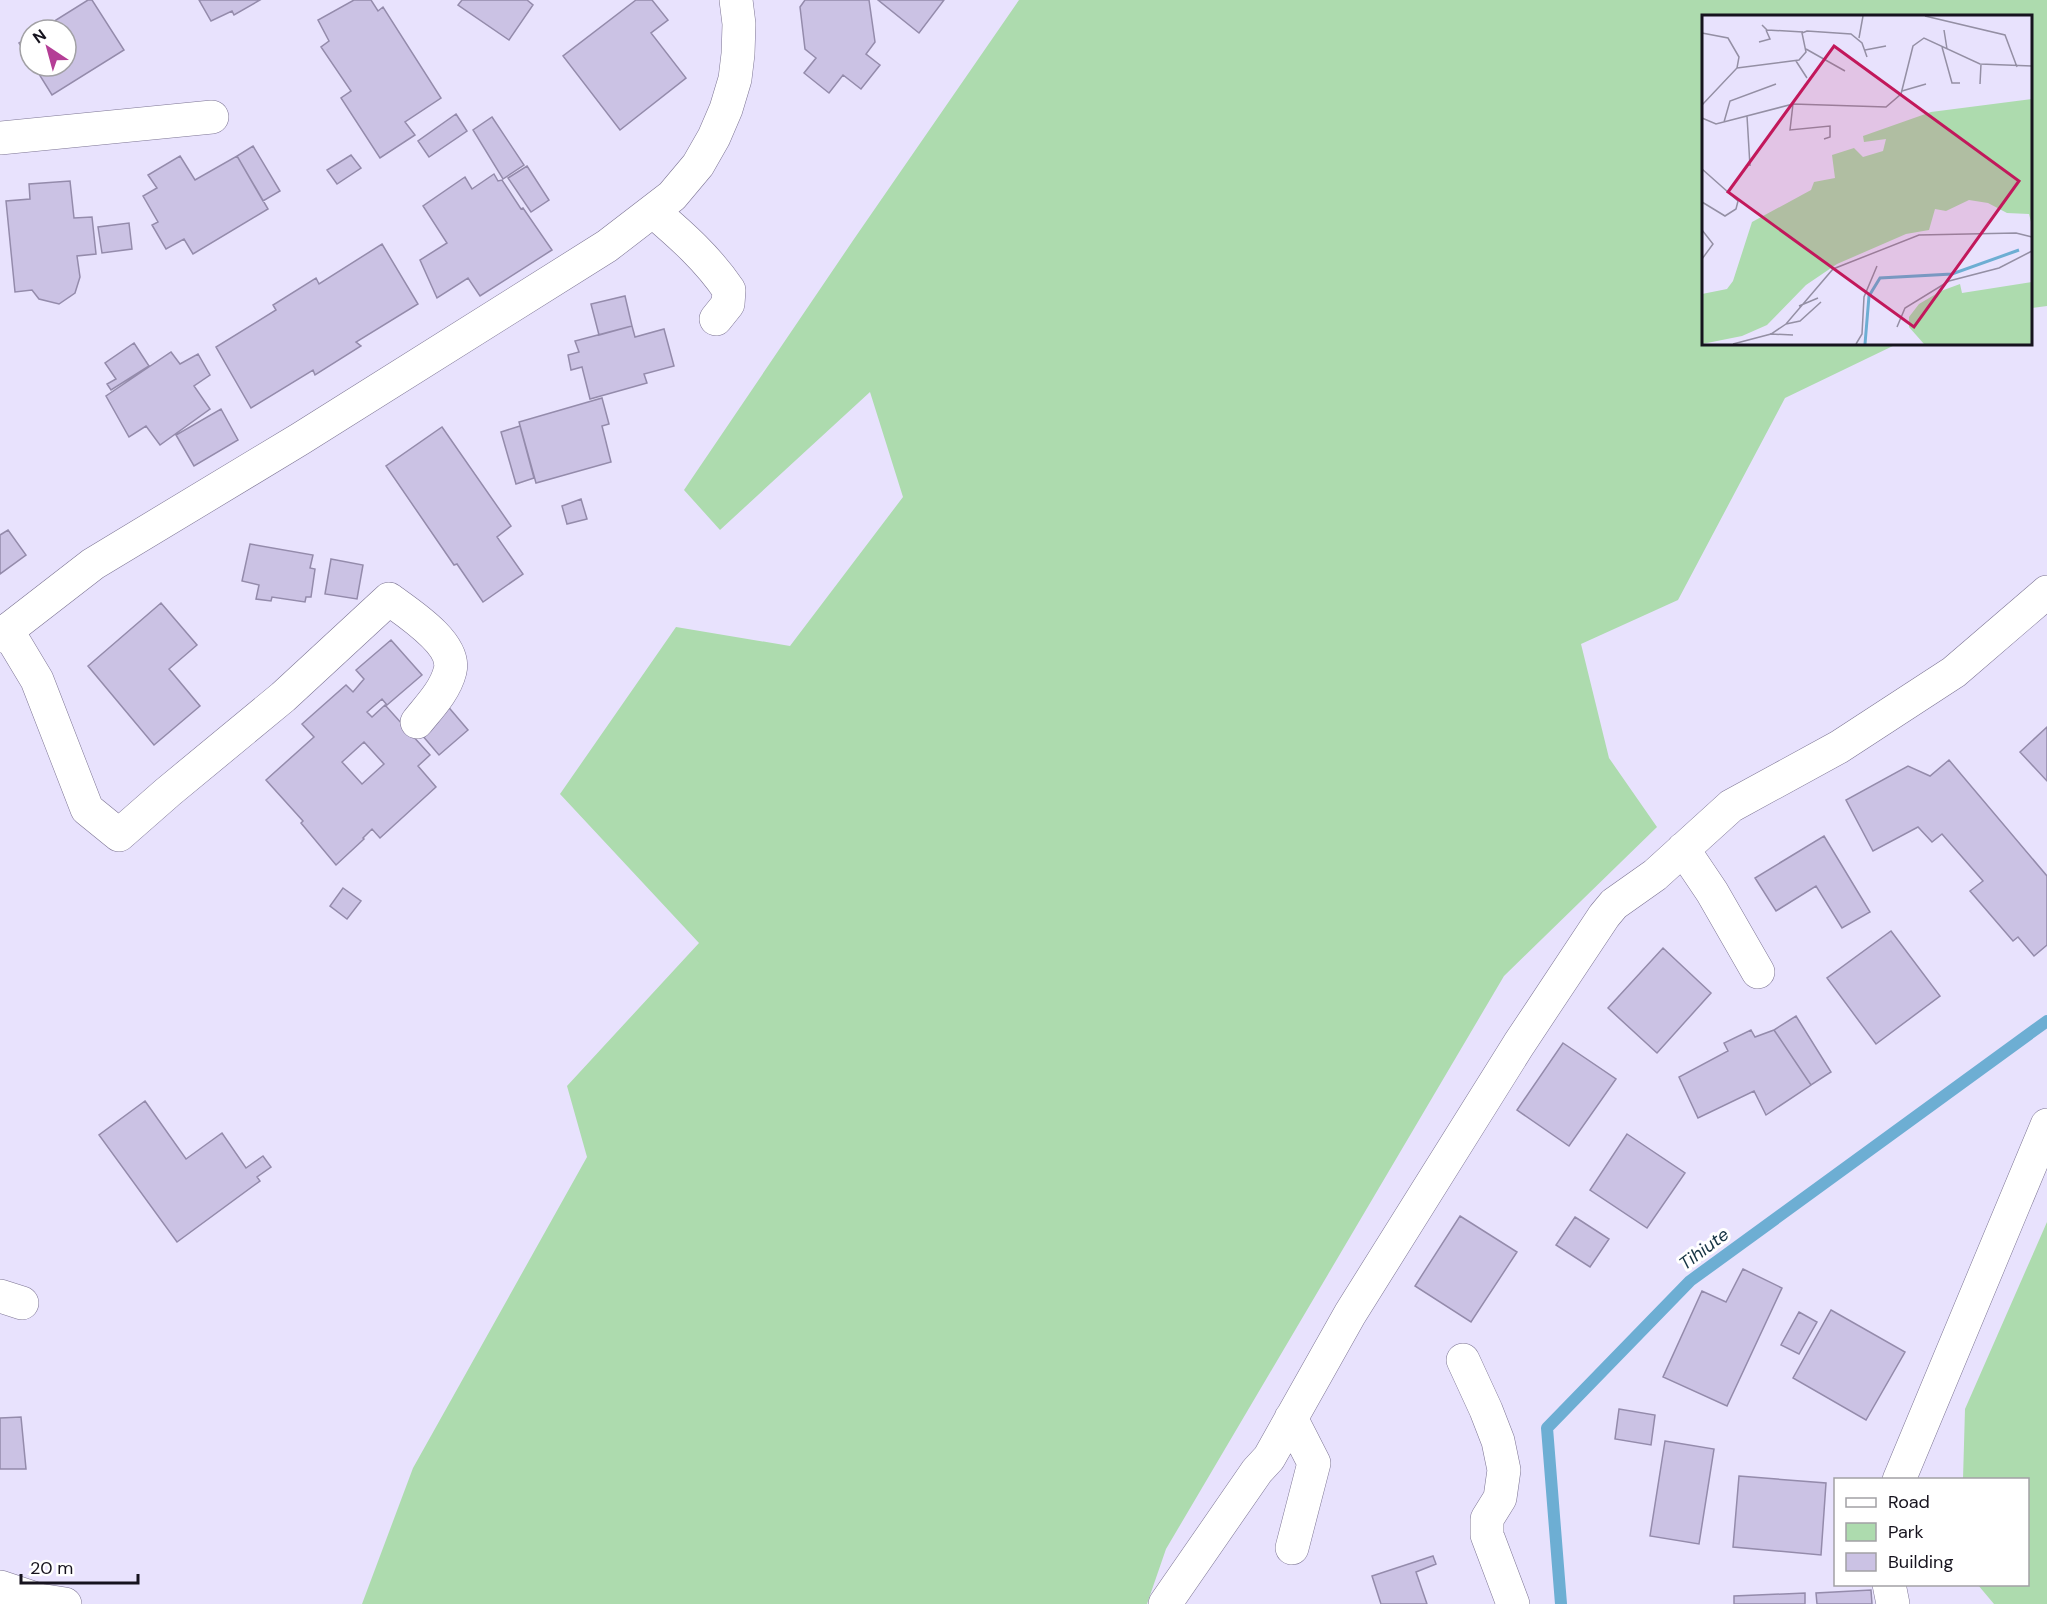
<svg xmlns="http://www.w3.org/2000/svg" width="2047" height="1604" font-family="'DM Sans',sans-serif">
<rect width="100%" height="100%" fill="#e8e2fd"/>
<path fill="#addbae" d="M1019,0H2047V306L2031,308L2030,16H1704V344H1897L1785,398L1678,600L1581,644L1609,758L1657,827L1504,976L1166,1549L1147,1604H362L413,1468L587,1157L567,1086L699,943L560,794L676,627L790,646L903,497L870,392L720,530L684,490L854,239Z
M2047,1222V1604H1994L1978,1585L2028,1584V1480L1963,1479L1965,1409Z"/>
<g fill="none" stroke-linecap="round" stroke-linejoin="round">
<path stroke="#6daed3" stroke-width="12" d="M1561,1604L1547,1428L1690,1281L2047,1021"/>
</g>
<path fill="#cbc2e4" stroke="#948bab" stroke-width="1.5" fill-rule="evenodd" d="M88,0H92L124,50L52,95L34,66H66V30H40Z
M199,0H260L234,15L232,11L211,21Z
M354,0H371L378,11L383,7L441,98L405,122L415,135L380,158L341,98L351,91L321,47L329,41L318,20Z
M462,0H527L533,5L509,40L458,5Z
M636,0H652L668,20L651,33L686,78L620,130L563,56Z
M805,0H869L875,42L866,54L880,65L861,89L843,75L829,93L804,73L816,58L805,49L800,7Z
M878,0H944L919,33Z
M30,36V60L19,43Z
M456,114L467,131L429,157L418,141Z
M492,117L524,165L503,179L473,130Z
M253,146L280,191L263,201L237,156Z
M351,155L361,168L337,184L327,170Z
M180,156L195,180L237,156L268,209L193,254L184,239L166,249L152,225L158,222L143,196L157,188L148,175Z
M527,166L549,200L531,212L508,178Z
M494,174L498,181L502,180L521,209L523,208L552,250L480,296L468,278L437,298L420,260L447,243L423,206L465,177L472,189Z
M70,181L74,218L92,217L96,254L77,256L80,277L75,293L59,304L39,299L32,290L15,292L6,201L30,199L29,184Z
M129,223L132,249L102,253L98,227Z
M382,244L418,304L356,342L361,346L315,375L313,370L251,408L216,347L276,310L273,305L316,278L319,284Z
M625,296L632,326L599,335L591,304Z
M632,326L635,337L664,329L674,366L644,374L647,383L590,399L582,367L571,370L568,355L579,352L575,341Z
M134,343L149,366L111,390L107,384L116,379L105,363Z
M171,352L180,364L198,354L210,375L194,386L210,409L160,445L146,426L129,437L106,396Z
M602,398L609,424L602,426L611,462L536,483L519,422Z
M221,409L238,440L194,466L176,435Z
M520,426L534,478L516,484L501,432Z
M442,427L511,526L497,537L523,574L483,602L457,564L454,565L386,466Z
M581,499L587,519L567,524L562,506Z
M8,530L26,555L0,574V535Z
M250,544L313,555L310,568L315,569L311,597H306L305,602L272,597L271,601L256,599L259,585L242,581Z
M331,559L363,565L357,599L325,594Z
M161,603L197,645L169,669L200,706L154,745L88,666Z
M391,640L422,675L387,705L382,699L367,712L372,717L385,705L430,755L418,766L436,787L380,838L372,829L363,838L364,839L336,865L301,823L303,821L266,780L314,737L302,724L346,685L353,692L364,679L356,670ZM364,742L384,764L362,784L342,762Z
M445,703L468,730L439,755L416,728Z
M2047,727V781L2020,752Z
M1949,760L2047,876V945L2034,956L2018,937L2013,941L1970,891L1983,881L1942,834L1932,842L1918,827L1873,851L1846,800L1908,766L1930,776Z
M1824,836L1870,912L1842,928L1816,886L1776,911L1755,878Z
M343,888L361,901L347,919L330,906Z
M1891,931L1940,996L1876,1044L1827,978Z
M1663,948L1711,993L1657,1053L1608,1008Z
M1796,1016L1831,1072L1811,1085L1774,1030Z
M1751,1030L1755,1037L1774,1030L1811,1085L1766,1115L1754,1091L1698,1118L1679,1077L1728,1051L1724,1043Z
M1563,1043L1616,1079L1569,1146L1517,1110Z
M145,1101L186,1159L222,1133L246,1168L263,1156L271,1167L257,1177L260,1181L177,1242L99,1135Z
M1627,1134L1685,1173L1647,1228L1590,1190Z
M1460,1216L1517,1252L1471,1322L1415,1286Z
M1575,1217L1609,1239L1590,1267L1556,1245Z
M1743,1269L1782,1288L1727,1406L1663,1377L1702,1291L1726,1302Z
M1831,1310L1905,1352L1866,1420L1793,1378Z
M1799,1312L1817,1322L1799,1354L1781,1345Z
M1619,1409L1655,1415L1651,1445L1615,1439Z
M21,1417L26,1469H0V1418Z
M1665,1441L1714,1449L1699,1544L1650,1536Z
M1739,1476L1826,1483L1821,1555L1733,1547Z
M1433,1556L1436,1564L1416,1572L1427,1604H1381L1372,1576Z
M1871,1590L1872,1604H1817L1816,1593Z
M1805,1593V1604H1734V1596Z"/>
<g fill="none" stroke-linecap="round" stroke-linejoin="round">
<defs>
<path id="minor" d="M0,138L212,117
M654,212C682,236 708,259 729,290L728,304L716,319
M7,630L37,680L87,809L119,835L168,792L283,697L389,599C408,613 457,644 450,671C445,691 429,707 417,722
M1683,849L1712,892L1758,972
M0,1296L22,1303
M1463,1360L1486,1410L1498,1441L1504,1470L1500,1498L1487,1519V1535L1513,1604
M1291,1418L1314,1463L1292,1548
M1899,1480L2047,1125
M1889,1584L1893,1604
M0,1587L39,1600L65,1604
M1165,1604L1257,1471L1269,1458L1350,1314L1519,1044L1604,916L1614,904L1655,875L1731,806L1839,747L1954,672L2047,592"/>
<path id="major" d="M0,636L93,564L300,439L607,246L672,196L698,165L714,137L726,109L735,79L738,54L739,24L736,0"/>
</defs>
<use href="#minor" stroke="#7c7493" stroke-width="34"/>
<use href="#major" stroke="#7c7493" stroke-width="34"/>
<use href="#minor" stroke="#fff" stroke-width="33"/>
<use href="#major" stroke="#fff" stroke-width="33"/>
</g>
<g text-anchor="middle" stroke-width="6" stroke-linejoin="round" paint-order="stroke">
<g font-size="18" font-style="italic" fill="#153343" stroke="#fff">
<text transform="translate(1704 1249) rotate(-37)" y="6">Tihiute</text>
</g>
</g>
<g transform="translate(1702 15)">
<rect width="330" height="330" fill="#e8e2fd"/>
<path d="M330,84V211L327,199L305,198L286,188L267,185L244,196L233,194L227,215L204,219L135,249L104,270L65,310L40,321L0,329V279L25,274L31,266L50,207L109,175L112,167L133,163L130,140L152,133L161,142L181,136L184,124L162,127L161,121L229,97ZM330,267V329H222L207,312V302L217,289L239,276L258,269L260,278Z" fill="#addbae"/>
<path fill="none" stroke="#6daed3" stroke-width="3" d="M163,329L167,281L178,263L250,259L317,235"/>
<path fill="none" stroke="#948fa4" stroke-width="1.5" d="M223,1L303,20L315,52M60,10L65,15L101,17M242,15L245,34M0,18L26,23L37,42L35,53L0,90M157,23L161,1M57,27L68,24L64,15M240,32L250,68H258M104,34L143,56M163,35L184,31M94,46L105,63M35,53L97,45L104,37L100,18L105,16L149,19L160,28L165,42M278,69L279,49M200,76L224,69M91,89L88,115L128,111V122L122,124M45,101L48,151M0,103L14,109L91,89L184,92L199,79L211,31L222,23L278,49L330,51M22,107L28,86L74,69M0,154L36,186L34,194L23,201L0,187M0,215L11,229L0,244M97,291L116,283M84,309L98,306L119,287M195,312L203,293L247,266L297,253L330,236M68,319L91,320M31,329L69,319L84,309L131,254L217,220L314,218L330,222M154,329L160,319L162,282L175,251"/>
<path fill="#c2185b" fill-opacity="0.15" stroke="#c2185b" stroke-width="3" d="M132,31L317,166L212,312L26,177Z"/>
<rect width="330" height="330" fill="none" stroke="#16131e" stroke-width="3"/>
</g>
<rect x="1834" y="1478" width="195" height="108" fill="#ffffff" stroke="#a2a1a5" stroke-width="1.5"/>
<rect x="1846" y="1498" width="30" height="9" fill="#ffffff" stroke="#a2a1a5" stroke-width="1.5"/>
<text x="1888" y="1508" font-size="18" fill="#16131e">Road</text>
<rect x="1846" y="1523" width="30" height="18" fill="#addbae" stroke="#a2a1a5" stroke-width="1.5"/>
<text x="1888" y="1538" font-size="18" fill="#16131e">Park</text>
<rect x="1846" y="1553" width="30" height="18" fill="#cbc2e4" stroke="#a2a1a5" stroke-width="1.5"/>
<text x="1888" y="1568" font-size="18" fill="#16131e">Building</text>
<g transform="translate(48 48) rotate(324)"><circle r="28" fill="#ffffff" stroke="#a2a1a5" stroke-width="1.5"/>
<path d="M0-4.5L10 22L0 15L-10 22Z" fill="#b43e96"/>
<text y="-9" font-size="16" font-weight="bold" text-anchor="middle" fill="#16131e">N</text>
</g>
<path d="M21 1574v9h117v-9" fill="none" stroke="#16131e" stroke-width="3"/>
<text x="30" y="1574" font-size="18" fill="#16131e" stroke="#ffffff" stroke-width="4.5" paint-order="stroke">20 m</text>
</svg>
